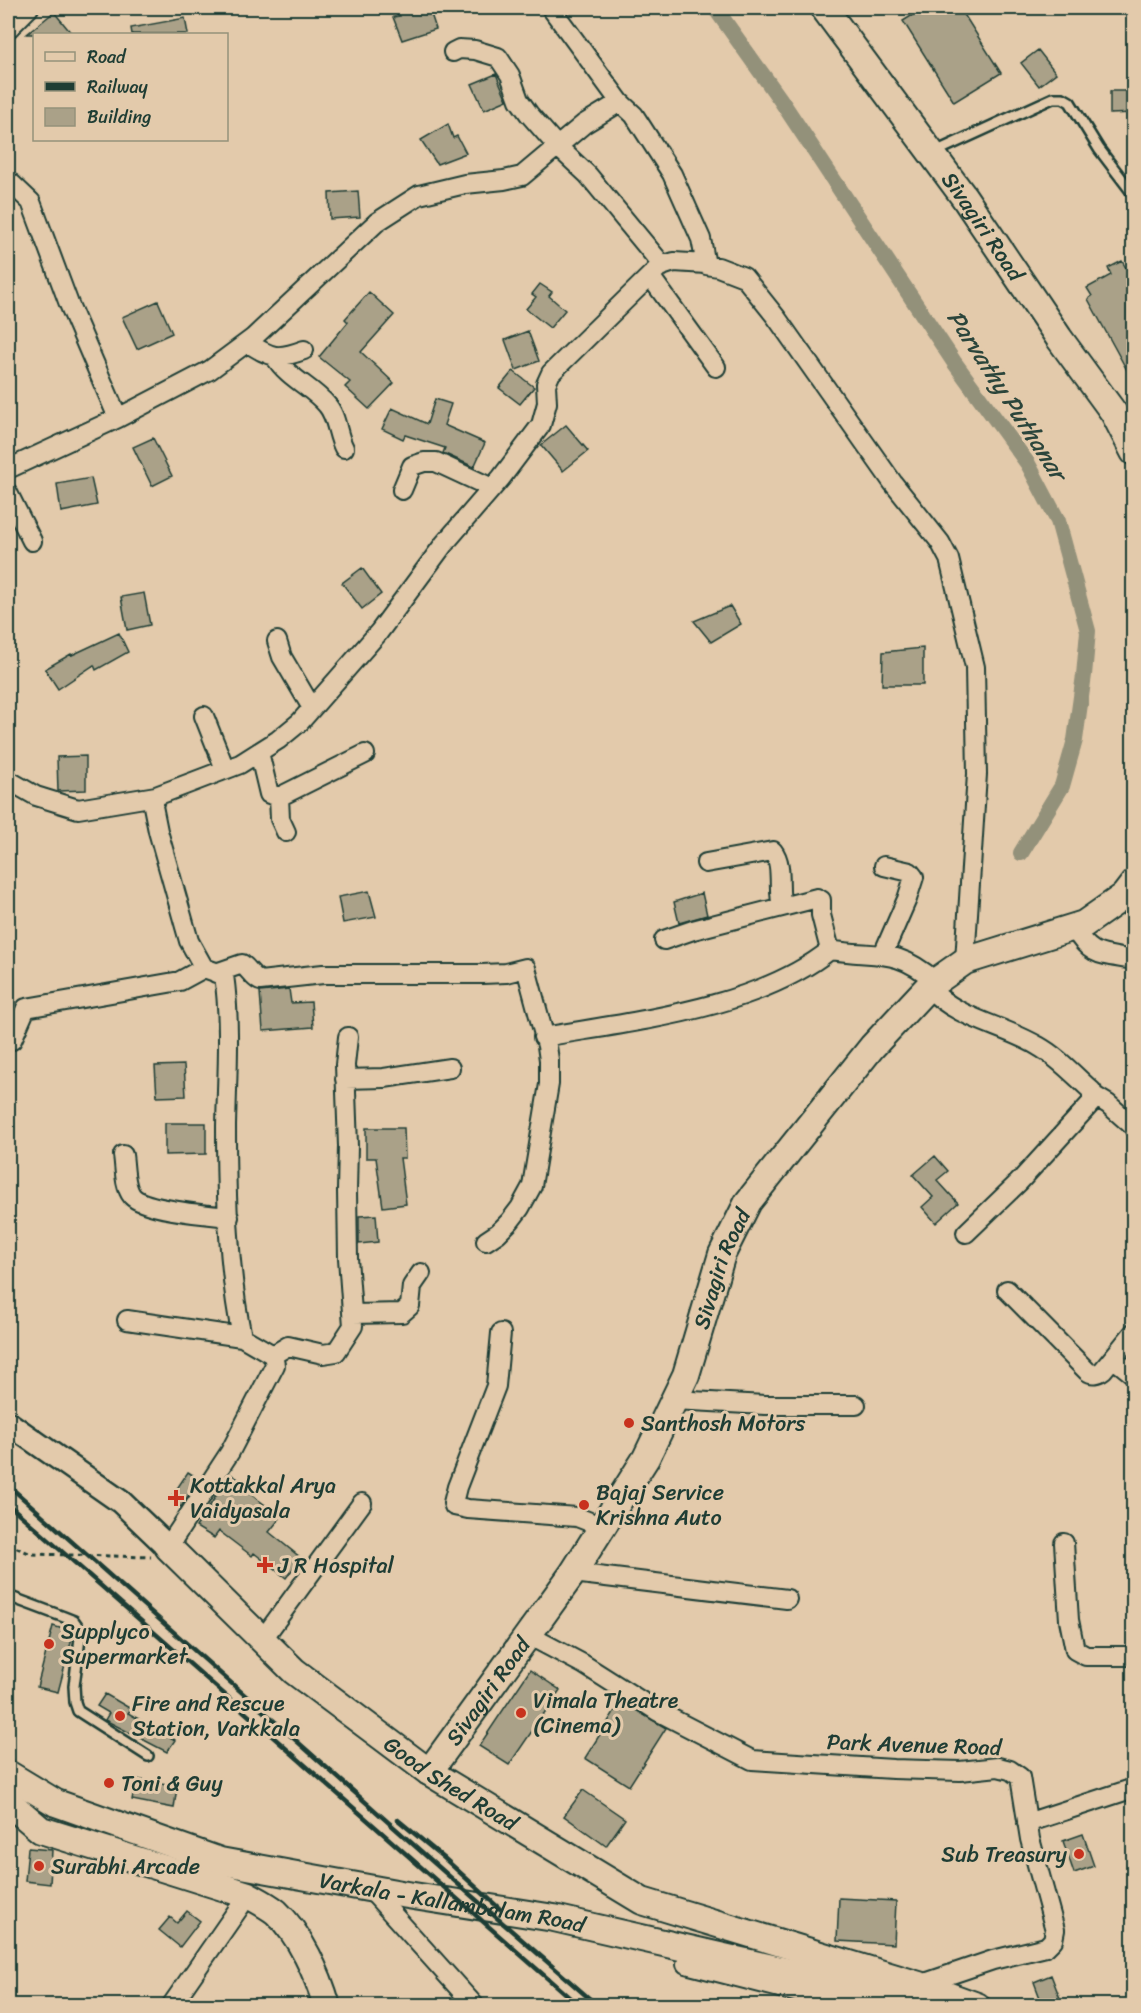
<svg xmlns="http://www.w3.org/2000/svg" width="1141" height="2013" font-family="Sriracha,sans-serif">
<rect width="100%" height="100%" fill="#e3caab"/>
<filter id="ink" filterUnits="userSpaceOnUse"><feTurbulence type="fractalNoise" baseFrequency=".0167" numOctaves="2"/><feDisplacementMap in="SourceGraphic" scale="12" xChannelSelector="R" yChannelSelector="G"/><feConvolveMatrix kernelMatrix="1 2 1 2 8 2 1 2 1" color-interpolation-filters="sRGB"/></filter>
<g filter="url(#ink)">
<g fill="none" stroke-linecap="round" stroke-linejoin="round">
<path stroke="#93917a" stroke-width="16" d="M715,8L780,99L954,362L1028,464L1058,521L1088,631L1084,675L1075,740L1062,786L1021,853"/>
</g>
<path fill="#aaa188" stroke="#1f3d34" stroke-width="1.5" d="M415,8H429L436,29L402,40L393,17L400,16L398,13Z
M924,8H960L1001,73L954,102L903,21Z
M54,12L72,34H27Z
M185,18L188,34H132L131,28Z
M1038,50L1056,73L1039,86L1021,63Z
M496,74L507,100L484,110L472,84Z
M1110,91H1134V113L1110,114Z
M448,124L453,138L457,136L466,153L437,164L421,140Z
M358,191L360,217L330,219L329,193Z
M1122,261L1126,268L1134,263V383L1088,299L1092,296L1087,288L1111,275L1108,268Z
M540,284L552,292L549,296L565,310L550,328L526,309L536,297L532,294Z
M369,292L394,315L361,352L394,383L369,409L345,387L350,382L319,357L348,322L345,319Z
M158,301L172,333L137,349L122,317Z
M528,331L539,361L516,370L505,340Z
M513,371L534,387L520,404L499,388Z
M435,399L451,404L444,425L485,443L474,467L443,453L445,448L405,435L403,439L382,429L392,408L427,424Z
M566,425L588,451L563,471L541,445Z
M153,438L172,476L152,486L133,447Z
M91,478L97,505L61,512L57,484Z
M362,568L381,594L362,609L342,583Z
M144,593L150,625L127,630L121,597Z
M730,606L741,624L711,642L694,621Z
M119,633L128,652L96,670L94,665L58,689L45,669L71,654L72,655Z
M923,648V685H882L883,652Z
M86,756V790L58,791L57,757Z
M369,891L376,917L343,923L338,897Z
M702,893L707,915L679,923L674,902Z
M289,989L291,1003L311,1002L313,1027L263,1031L260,992Z
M184,1065L186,1096L157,1097L155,1066Z
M165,1123H206V1154L165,1155Z
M366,1128H404L405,1158H400L406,1204L383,1207L376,1158H366Z
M935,1156L948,1171L937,1180L958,1203L936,1223L922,1207L933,1197L913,1175Z
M376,1215L378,1242L359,1244V1216Z
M188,1472L199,1479L181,1507L170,1499Z
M230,1474L248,1485L245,1490L281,1517L269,1532L301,1558L286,1578L254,1553L252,1556L219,1531L214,1538L196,1527Z
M53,1626L73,1632V1635L58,1692L37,1687Z
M530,1670L560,1690L509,1765L479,1746Z
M105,1694L131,1709L128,1713L175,1740L167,1752L105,1720L109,1713L97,1706Z
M621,1701L666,1728L629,1786L585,1758Z
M136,1779L177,1787L174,1808L132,1800Z
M583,1790L625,1819L606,1846L564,1816Z
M1083,1834L1094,1866L1074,1873L1063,1841Z
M28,1848L52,1850L50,1884L25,1881Z
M839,1898L896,1901L894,1944L837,1941Z
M187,1911L200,1921L180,1947L159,1930L170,1917L177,1923Z
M1051,1975L1063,2006H1043L1034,1982Z"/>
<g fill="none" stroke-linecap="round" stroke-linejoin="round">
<defs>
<path id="service" d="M935,152L1053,98H1063L1070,102L1099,149L1134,195
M8,1596L64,1617L74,1621L79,1628L80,1638L74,1686L75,1702L78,1711L148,1756"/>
<path id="minor" d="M551,8L620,102L634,115L672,174L701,239L706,265L718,267L744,277L776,317L893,483L940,542L949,559L975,667L977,774L965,961
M8,29L29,8
M453,52L459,49L475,50L498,57L510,75L519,100L529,114L557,146L588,175L663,266
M8,183H11L31,202L69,304L118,418
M650,276L716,367
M248,343C272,358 277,360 304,350
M275,357C288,378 312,387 327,405C337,416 337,435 344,448
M8,469L118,418L210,370L253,338L377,222L419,195L465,184L504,180L522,176L584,124L620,102
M402,490L412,466L424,462H436L492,488
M8,493L32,541
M277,641L282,657L312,708
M204,716L225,769
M259,752L269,794L279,797L365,754
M8,780L36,796L78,809L156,796
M279,797L280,819L286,832
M706,863L773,851C784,865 777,890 782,906
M1074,928C1091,958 1102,954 1134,960
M664,940L693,930L817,898L821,900V915L830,950
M883,954L907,899L914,877L910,872L884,866
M216,973L242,964C250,970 252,977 260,981L323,974H482L506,973L526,968L547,1046L549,1060V1084L532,1186L520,1208L510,1221L498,1233L486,1241
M928,987C958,1020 1001,1024 1038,1046C1058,1057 1075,1076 1092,1091V1102L1019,1182L966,1233
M543,1037C635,1021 756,1009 830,950C876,958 895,946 935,981
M8,1040H12L26,1008L180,981L204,968
M345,1079L384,1078L450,1068
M1093,1095L1108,1104L1134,1127
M123,1155C125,1167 124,1186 132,1196C144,1210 210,1215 229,1217
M1007,1290L1087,1371C1092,1375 1098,1374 1103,1370L1134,1332
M353,1314L402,1313L410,1306L412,1286L421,1273
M127,1320L242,1337
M501,1333L496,1386L457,1487L453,1503L454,1506L468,1509L577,1517L603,1527
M273,1355L288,1346L323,1354L336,1352L353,1326L348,1258L347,1191L348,1146L345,1065L348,1037
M1115,1356L1119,1363L1134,1375
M674,1400L765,1405H856
M1064,1543L1069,1620L1075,1650L1086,1656H1134
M168,1547L230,1452L275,1365L273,1355L242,1337C228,1269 226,1196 226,1126C227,1076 231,1025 224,975L204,968L189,941L158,831L153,806L156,796L240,764L278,740L300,722L379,632L444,544L501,478L541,425L547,403L546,384L551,373L659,267L674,262L706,264
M573,1573L787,1599
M528,1635L583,1664L657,1711L752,1760L893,1769L960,1771L998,1767L1010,1770L1020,1777L1030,1839L1055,1930L1053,1940L1046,1947L993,1960L919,1985
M262,1640L362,1503
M1027,1823L1134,1788
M370,1889L475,2006
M686,1964L850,2006
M171,2006L248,1895"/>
<path id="tertiary" d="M8,1423L121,1502L168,1547"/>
<g id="secondary">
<path id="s1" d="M824,8L964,197L1059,338L1114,413L1134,452"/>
<path id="s2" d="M168,1547L294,1671L429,1772L642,1901L919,1985L977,2006"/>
<path id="s3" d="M429,1772L573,1573L646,1458L686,1375L722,1254L748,1202L872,1047L928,987L965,961L1084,924L1124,896L1134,883"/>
<path id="s4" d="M8,1774L56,1803L220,1861L401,1894L554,1918L842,1984L908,2006"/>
<path d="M8,1802L41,1830L248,1895C257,1900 267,1905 276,1912C300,1934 318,1975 327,2006"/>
</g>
</defs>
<use href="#service" stroke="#1f3d34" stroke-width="14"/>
<use href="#minor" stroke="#1f3d34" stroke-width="22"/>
<use href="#tertiary" stroke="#1f3d34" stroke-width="27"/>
<use href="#secondary" stroke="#1f3d34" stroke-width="30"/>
<path stroke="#1f3d34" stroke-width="3" stroke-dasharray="4.5 4.5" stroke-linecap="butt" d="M8,1544L31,1554L151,1557"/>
<use href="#service" stroke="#e3caab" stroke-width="9"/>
<use href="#minor" stroke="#e3caab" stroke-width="18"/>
<use href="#tertiary" stroke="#e3caab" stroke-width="22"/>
<use href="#secondary" stroke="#e3caab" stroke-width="26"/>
<path stroke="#1f3d34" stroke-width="4.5" d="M8,1485L450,1877L598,2006
M8,1504L579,2006
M398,1820L444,1858L500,1909"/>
</g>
</g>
<g fill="#c8321e" stroke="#e3caab" stroke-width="2">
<circle cx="629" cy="1423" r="6"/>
<path d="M173 1489h6v6h6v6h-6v6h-6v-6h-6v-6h6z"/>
<circle cx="584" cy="1505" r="6"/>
<path d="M262 1556h6v6h6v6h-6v6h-6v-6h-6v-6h6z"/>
<circle cx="49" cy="1644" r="6"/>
<circle cx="521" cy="1713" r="6"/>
<circle cx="120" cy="1716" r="6"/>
<circle cx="109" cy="1783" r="6"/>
<circle cx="1079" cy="1854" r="6"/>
<circle cx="39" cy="1866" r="6"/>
</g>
<g text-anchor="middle" stroke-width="6" stroke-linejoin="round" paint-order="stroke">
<g font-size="22" fill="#1f3d34" stroke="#e3caab">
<text dy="8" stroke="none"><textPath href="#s1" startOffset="270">Sivagiri Road</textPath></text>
<text dy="8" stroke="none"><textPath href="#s3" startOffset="586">Sivagiri Road</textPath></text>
<text dy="8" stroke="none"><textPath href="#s3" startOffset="100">Sivagiri Road</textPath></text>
<text transform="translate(914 1744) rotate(2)" y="8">Park Avenue Road</text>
<text dy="8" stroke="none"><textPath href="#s2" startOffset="370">Good Shed Road</textPath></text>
<text dy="8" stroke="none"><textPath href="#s4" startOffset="466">Varkala - Kallambalam Road</textPath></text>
</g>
<g font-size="22" fill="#1f3d34" stroke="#e3caab" text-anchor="start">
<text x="641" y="1431">Santhosh Motors</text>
<text x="190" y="1493">Kottakkal Arya<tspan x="190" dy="25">Vaidyasala</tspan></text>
<text x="596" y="1500">Bajaj Service<tspan x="596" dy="25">Krishna Auto</tspan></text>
<text x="278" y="1573">J R Hospital</text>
<text x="61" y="1639">Supplyco<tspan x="61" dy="25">Supermarket</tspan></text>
<text x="533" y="1708">Vimala Theatre<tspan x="533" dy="25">(Cinema)</tspan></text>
<text x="132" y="1711">Fire and Rescue<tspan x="132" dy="25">Station, Varkkala</tspan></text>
<text x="121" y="1791">Toni &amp; Guy</text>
<text x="1067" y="1862" text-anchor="end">Sub Treasury</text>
<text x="51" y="1874">Surabhi Arcade</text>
</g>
<g font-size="24" font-style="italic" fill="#2b453b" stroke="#e3caab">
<text transform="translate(1007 395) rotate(57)" y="8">Parvathy Puthanar</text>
</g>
</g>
<rect width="1141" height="2013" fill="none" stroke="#e3caab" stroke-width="30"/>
<rect x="15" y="15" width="1111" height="1983" fill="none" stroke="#1f3d34" stroke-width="2" filter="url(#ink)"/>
<rect x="33" y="33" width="195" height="108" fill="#e3caab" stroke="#95927b" stroke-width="1.5"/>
<rect x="45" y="52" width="30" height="9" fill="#e3caab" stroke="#95927b" stroke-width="1.5"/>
<text x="87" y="63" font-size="18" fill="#1f3d34">Road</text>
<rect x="45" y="82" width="30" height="9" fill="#1f3d34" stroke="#95927b" stroke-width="1.5"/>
<text x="87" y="93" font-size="18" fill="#1f3d34">Railway</text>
<rect x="45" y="108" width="30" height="18" fill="#aaa188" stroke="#95927b" stroke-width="1.5"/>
<text x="87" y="123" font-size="18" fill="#1f3d34">Building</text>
</svg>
